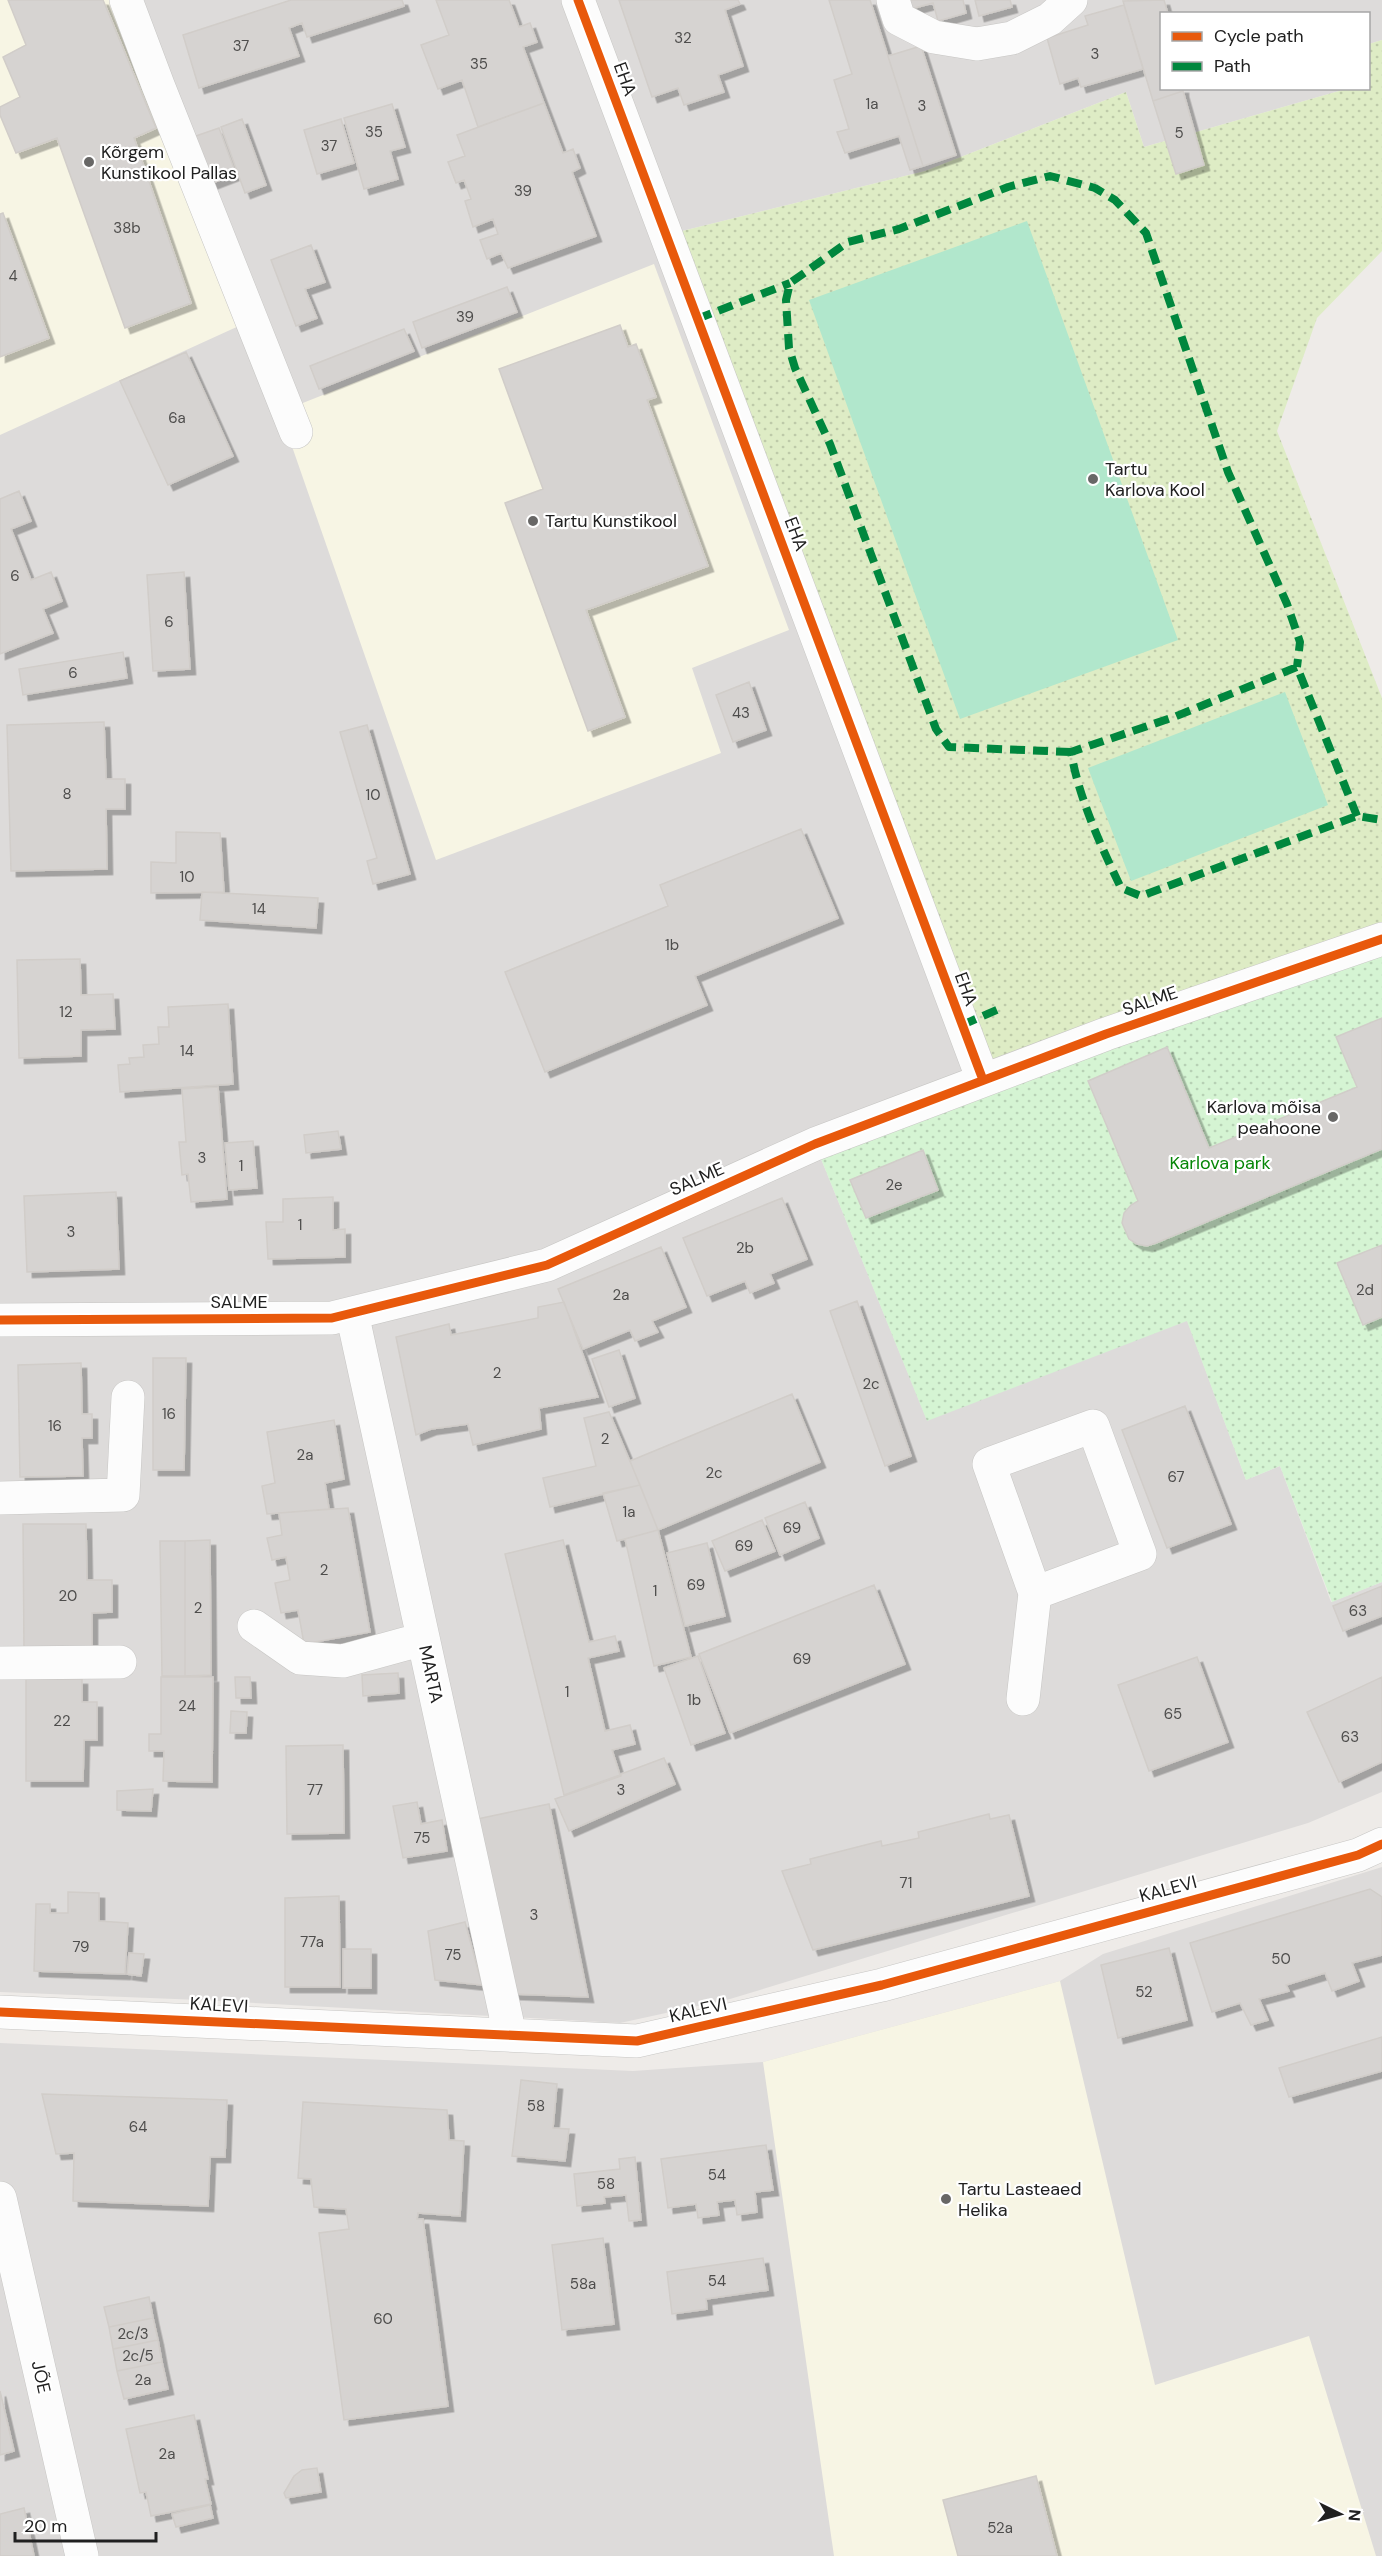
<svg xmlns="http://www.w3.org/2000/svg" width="1382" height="2556" font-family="'DM Sans',sans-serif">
<defs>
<pattern id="grass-dots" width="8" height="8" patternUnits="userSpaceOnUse" patternTransform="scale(1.5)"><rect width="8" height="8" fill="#deecc5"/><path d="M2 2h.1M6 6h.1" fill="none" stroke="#becaa9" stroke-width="1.8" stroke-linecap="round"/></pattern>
<pattern id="park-dots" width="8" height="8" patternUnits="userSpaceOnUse" patternTransform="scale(1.5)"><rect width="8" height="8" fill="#d5f4d3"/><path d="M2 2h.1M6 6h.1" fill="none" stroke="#b7d1b5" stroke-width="1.8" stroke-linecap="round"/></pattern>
<filter id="shadow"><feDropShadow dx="5.5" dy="5.5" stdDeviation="0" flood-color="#0004"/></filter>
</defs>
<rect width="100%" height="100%" fill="#eeebe8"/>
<path fill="#dddbda" d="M0,0H1382V40L1369,44L1368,14H1162V88L1346,89L1144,147L1126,92L925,171L666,235L983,1080L815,1144L927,1420L1187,1320L1246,1480L1280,1466L1331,1602L1382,1582V1792L1308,1823L730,1999L620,2023L200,2000L0,1992Z
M1382,1867V2556H0V2043L633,2071L763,2062L1060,1981L1103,1954Z"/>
<path fill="#f7f5e4" d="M0,0H116L241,325L0,435Z
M654,264L789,630L692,668L721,753L436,860L280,412Z
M1060,1981L1155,2385L1309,2336L1376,2556H834L763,2062Z"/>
<path fill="url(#grass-dots)" d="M1382,40V251L1317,318L1277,431L1382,698V927L983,1080L666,235L925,171L1126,92L1144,147L1346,89L1368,88L1369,44Z"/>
<path fill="url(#park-dots)" d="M1382,927V1582L1332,1602L1280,1466L1246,1480L1187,1321L927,1421L815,1144Z"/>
<path fill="#b1e7cc" d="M1027,221L1178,640L960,719L809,300Z
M1285,692L1328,805L1131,881L1088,768Z"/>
<path fill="#d6d3d1" stroke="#d1cdc9" stroke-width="1.5" filter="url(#shadow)" d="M8,0H103L156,128L134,138L191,303L125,328L57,138L16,153L0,115V107L20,97L3,57L26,45Z
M291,0H402L404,6L307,37L302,23L289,28L299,56L199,88L183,35Z
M436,0H509L519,27L530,23L537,42L523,47L544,103L478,127L462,80L438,89L421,45L449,35Z
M619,0H738L740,4L725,10L743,66L718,75L724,92L684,105L678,88L652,97Z
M829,0H870L923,166L910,170L899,136L845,153L837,132L849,129L834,80L852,74Z
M904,0H963L966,13L938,21L933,3L907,10Z
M975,0H1010L1012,7L979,16Z
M1164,0L1168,14H1162V88H1183V91L1153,101L1123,1Z
M1124,5L1143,69L1081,87L1078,78L1060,84L1047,38L1088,25L1085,16Z
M921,46L956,155L923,166L888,56Z
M1183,91L1204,165L1176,174L1153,101Z
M544,103L563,153L573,149L580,168L572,172L596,236L508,268L501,253L487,259L480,240L498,234L493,219L473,227L465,201L471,199L464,180L456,183L448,162L465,156L457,135Z
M392,104L405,147L390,151L398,179L364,189L344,118Z
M242,119L266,185L245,193L221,127Z
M341,119L354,163L317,174L304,130Z
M219,128L236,174L210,184L193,137Z
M3,213L49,338L0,357V214Z
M311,245L325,282L305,289L317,318L296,326L271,260Z
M507,287L517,312L422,348L413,322Z
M620,325L628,347L636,344L656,397L647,400L708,566L586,610L625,717L588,731L505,503L543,489L499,369Z
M404,329L414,351L319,389L310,366Z
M186,352L233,456L168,485L120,381Z
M19,491L31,521L11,529L31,580L51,572L62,601L43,609L53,633L0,654V499Z
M184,572L190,669L153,671L147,575Z
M123,652L127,678L23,695L19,669Z
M749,682L766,730L733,742L716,695Z
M104,722L106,779H125V809H106L107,869L11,871L7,725Z
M367,725L410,874L373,884L367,861L377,858L340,732Z
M801,829L838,918L695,976L707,1005L545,1072L505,972L668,906L660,885Z
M176,832L220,833L224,892L151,893V862L176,863Z
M202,892L318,898L316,928L200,920Z
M80,959L81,995L113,994L115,1029L81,1030V1056L19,1058L17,960Z
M228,1004L233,1084L120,1092L118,1065L130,1064L129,1058L144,1057L143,1045L159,1044L158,1027H169L168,1007Z
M1382,1018V1149L1156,1243L1147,1246L1137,1244L1129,1239L1122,1223L1124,1213L1131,1205L1138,1201L1088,1081L1167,1047L1209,1148L1357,1087L1336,1037Z
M218,1087L227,1199L191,1202L188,1174L182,1175L179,1142H186L182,1089Z
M338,1131L341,1149L306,1153L304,1135Z
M253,1141L257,1188L229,1190L225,1143Z
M923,1150L938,1190L866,1218L850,1180Z
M116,1192L119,1269L27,1272L24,1196Z
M333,1197V1230L345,1229V1257L268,1259L266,1222H283V1199Z
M782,1198L807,1259L770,1274L774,1283L750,1293L745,1281L707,1296L683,1238Z
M1382,1245V1317L1363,1325L1337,1263Z
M661,1247L686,1307L652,1321L658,1332L635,1341L630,1330L583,1349L558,1289Z
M857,1301L911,1456L885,1466L830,1311Z
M564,1302L598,1397L539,1408L541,1429L473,1445L468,1424L431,1429L416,1435L396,1337L449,1324L451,1335L538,1318V1307Z
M619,1350L635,1398L609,1407L592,1359Z
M153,1358H186L184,1470H153Z
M81,1363L82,1414H92V1438H82L83,1476L20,1477L18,1365Z
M792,1394L820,1462L658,1530L630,1461Z
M1185,1406L1231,1524L1167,1548L1122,1430Z
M609,1412L640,1485L550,1507L543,1478L596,1466L584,1418Z
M334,1420L344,1479L325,1483L329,1509L267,1514L262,1486L275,1483L267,1432Z
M640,1485L658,1530L617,1541L603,1493Z
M805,1502L819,1538L780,1555L765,1518Z
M348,1508L370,1632L304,1644L298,1610L281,1613L275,1583L290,1580L286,1557L272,1560L267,1538L282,1535L279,1513Z
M762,1520L775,1551L725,1571L712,1541Z
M23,1524H86L87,1580H112V1612L92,1613V1650H24Z
M658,1530L691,1657L654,1666L625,1539Z
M210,1540L211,1675L185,1676V1541Z
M563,1540L589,1642L615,1636L619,1651L588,1658L605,1731L630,1725L635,1744L612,1750L620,1775L564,1795L505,1554Z
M160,1541H185V1676H162Z
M707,1543L725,1616L685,1626L667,1553Z
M874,1585L905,1664L730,1733L699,1654Z
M1382,1586V1616L1343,1631L1333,1606Z
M698,1656L725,1733L691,1745L664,1668Z
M1197,1657L1228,1742L1149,1771L1118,1685Z
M398,1673L399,1693L363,1696L362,1675Z
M161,1677H213L212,1782L163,1781L164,1751H149V1734H161Z
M235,1677H250L251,1698H236Z
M1382,1677V1762L1339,1782L1307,1712Z
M26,1679H82V1702H97V1740H84L83,1781H26Z
M231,1711L247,1712L246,1733H230Z
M343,1745L344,1833L287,1834L286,1746Z
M664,1758L675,1784L569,1831L555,1799L621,1776V1774Z
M153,1789L151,1811L117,1810V1791Z
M417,1802L421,1824L442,1820L447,1851L403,1858L393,1806Z
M549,1804L555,1833L588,1997L513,1994L477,1819Z
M989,1814L990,1819L1009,1815L1029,1896L813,1950L782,1871L811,1864L810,1859L881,1841L882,1846L919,1838L918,1832Z
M1370,1889L1382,1897V1955L1352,1963L1359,1981L1332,1991L1325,1973L1286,1985L1289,1991L1259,1999L1268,2020L1251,2025L1240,2003L1212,2012L1190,1943Z
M68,1892L99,1893V1921L128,1923L125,1974L34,1971L36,1904H50V1913H68Z
M339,1896L340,1987H285V1898Z
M465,1922L482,1985L435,1980L428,1931Z
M1169,1948L1187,2020L1118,2038L1101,1965Z
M343,1949H371V1988H343Z
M129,1953L144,1954L141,1976L127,1974Z
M1382,2037V2071L1289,2097L1279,2068Z
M521,2080L557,2084L553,2128L569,2129L565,2161L512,2156Z
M42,2094L227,2100L225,2157H210L208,2206L73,2201L74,2153L56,2154Z
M303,2102L447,2110L449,2140L464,2141L460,2216L418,2213L417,2219H423L448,2406L344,2420L319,2233L349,2229L346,2209L314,2207L311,2179L298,2178Z
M766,2145L773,2190L755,2192L757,2212L737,2215L735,2200L717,2202L719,2215L698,2218L696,2204L668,2208L661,2159Z
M635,2157L641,2220L629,2221L626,2195L604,2197L605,2203L577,2206L574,2174L620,2169L619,2159Z
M603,2238L614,2324L562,2330L552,2245Z
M763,2258L768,2290L706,2299L707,2309L672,2314L667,2272Z
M149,2297L153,2318L109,2327L104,2307Z
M153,2318L158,2340L113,2349L109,2327Z
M158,2340L162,2362L117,2371L113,2349Z
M162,2362L168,2389L124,2399L117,2371Z
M0,2391L14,2451L0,2455Z
M194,2415L208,2479H205L211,2504L151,2516L146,2492L140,2493L126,2429Z
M317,2468L321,2492L286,2498L284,2493L294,2476L302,2470Z
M1036,2476L1057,2556H958L943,2500Z
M210,2505L213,2518L176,2527L172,2514Z
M24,2508L34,2556H0V2514Z"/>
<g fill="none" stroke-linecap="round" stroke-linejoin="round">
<defs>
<path id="minor" d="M126,0L158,85L296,432
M578,0L983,1080
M893,0L899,19L934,37L977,44L1012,38L1050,19L1071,0
M352,1313L510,2035
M0,1320L332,1318L547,1265L815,1144L1106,1034L1382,939
M0,1498L123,1495L128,1397
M254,1626L300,1658L343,1661L423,1639
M0,1663L120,1662
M1023,1699L1035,1593L989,1464L1093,1426L1140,1554L1035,1593
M0,2012L637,2041L882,1985L1358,1855L1382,1844
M0,2198L82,2556"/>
</defs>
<use href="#minor" stroke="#c7c6c4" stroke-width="34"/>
<use href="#minor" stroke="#fcfcfc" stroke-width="33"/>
<path stroke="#00873e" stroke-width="8" stroke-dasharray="15 8" stroke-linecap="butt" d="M697,319L790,283
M1071,752L949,747L936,729L830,444L795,368L789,348L786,300L790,283L848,242L899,229L1008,187L1050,176L1095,188L1115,200L1146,233L1228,472L1287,604L1300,642L1297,667
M1357,816L1297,667L1174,717L1071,752C1079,799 1101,846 1121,888L1141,896L1357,816L1382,820
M962,1025L999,1009"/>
<defs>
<path id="cycleway" d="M578,0L983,1080
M0,1320L332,1318L547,1265L815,1144L1106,1034L1382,939
M0,2012L637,2041L882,1985L1358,1855L1382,1844"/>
</defs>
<use href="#cycleway" stroke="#fff" stroke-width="13"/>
<use href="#cycleway" stroke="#e8590c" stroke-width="9"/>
</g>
<g fill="#686766" stroke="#fff" stroke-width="2">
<circle cx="89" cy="162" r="6"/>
<circle cx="1093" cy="479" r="6"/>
<circle cx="533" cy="521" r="6"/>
<circle cx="1333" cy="1117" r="6"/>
<circle cx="946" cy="2199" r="6"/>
</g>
<g text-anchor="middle" stroke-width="4.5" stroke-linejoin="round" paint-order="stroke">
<g font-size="15" fill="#4e4d4c">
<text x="683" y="43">32</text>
<text x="241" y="51">37</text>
<text x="1095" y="59">3</text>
<text x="479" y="69">35</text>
<text x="872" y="109">1a</text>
<text x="922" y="111">3</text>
<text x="374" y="137">35</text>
<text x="1179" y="138">5</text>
<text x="329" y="151">37</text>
<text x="523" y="196">39</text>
<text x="127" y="233">38b</text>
<text x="13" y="281">4</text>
<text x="465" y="322">39</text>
<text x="177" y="423">6a</text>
<text x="15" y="581">6</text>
<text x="169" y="627">6</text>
<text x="73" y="678">6</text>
<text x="741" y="718">43</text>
<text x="67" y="799">8</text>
<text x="373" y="800">10</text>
<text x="187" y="882">10</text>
<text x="259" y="914">14</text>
<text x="672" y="950">1b</text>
<text x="66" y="1017">12</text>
<text x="187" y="1056">14</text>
<text x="202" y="1163">3</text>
<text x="241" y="1171">1</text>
<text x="894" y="1190">2e</text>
<text x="300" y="1230">1</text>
<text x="71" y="1237">3</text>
<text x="745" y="1253">2b</text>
<text x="1365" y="1295">2d</text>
<text x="621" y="1300">2a</text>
<text x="497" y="1378">2</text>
<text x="871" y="1389">2c</text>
<text x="169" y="1419">16</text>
<text x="55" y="1431">16</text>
<text x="605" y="1444">2</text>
<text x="305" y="1460">2a</text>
<text x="714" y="1478">2c</text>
<text x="1176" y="1482">67</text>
<text x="629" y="1517">1a</text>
<text x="792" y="1533">69</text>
<text x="744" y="1551">69</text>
<text x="324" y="1575">2</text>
<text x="696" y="1590">69</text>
<text x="655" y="1596">1</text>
<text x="68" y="1601">20</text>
<text x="198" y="1613">2</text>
<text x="1358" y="1616">63</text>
<text x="802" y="1664">69</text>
<text x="567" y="1697">1</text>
<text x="694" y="1705">1b</text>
<text x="187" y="1711">24</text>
<text x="1173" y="1719">65</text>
<text x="62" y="1726">22</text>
<text x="1350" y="1742">63</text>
<text x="315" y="1795">77</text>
<text x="621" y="1795">3</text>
<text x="422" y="1843">75</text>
<text x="906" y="1888">71</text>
<text x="534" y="1920">3</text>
<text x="312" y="1947">77a</text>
<text x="81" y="1952">79</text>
<text x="453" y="1960">75</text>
<text x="1281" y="1964">50</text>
<text x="1144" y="1997">52</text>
<text x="536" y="2111">58</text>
<text x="138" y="2132">64</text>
<text x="717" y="2180">54</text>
<text x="606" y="2189">58</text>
<text x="717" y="2286">54</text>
<text x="583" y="2289">58a</text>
<text x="383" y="2324">60</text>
<text x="133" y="2339">2c/3</text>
<text x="138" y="2361">2c/5</text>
<text x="143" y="2385">2a</text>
<text x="167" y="2459">2a</text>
<text x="1000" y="2533">52a</text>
</g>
<g font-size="18" fill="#202020" stroke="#fff">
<text transform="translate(625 79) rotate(70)" y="6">EHA</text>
<text transform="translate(796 534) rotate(69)" y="6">EHA</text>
<text transform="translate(966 989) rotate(70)" y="6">EHA</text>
<text transform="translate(1150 1001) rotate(-19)" y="6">SALME</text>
<text transform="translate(697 1179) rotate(-24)" y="6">SALME</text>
<text x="239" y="1308">SALME</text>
<text transform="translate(431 1674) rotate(78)" y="6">MARTA</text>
<text transform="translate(1168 1889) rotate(-15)" y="6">KALEVI</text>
<text transform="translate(219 2005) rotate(3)" y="6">KALEVI</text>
<text transform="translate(698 2010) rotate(-13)" y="6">KALEVI</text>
<text transform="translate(41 2377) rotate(77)" y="6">JÕE</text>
</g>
<g font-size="18" fill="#202020" stroke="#fff" text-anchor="start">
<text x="101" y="158">Kõrgem<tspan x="101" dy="21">Kunstikool Pallas</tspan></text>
<text x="1105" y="475">Tartu<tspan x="1105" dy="21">Karlova Kool</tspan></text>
<text x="545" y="527">Tartu Kunstikool</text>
<text x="1321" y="1113" text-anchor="end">Karlova mõisa<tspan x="1321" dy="21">peahoone</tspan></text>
<text x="958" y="2195">Tartu Lasteaed<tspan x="958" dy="21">Helika</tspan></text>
</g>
<g font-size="18" fill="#068607" stroke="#fff">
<text x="1220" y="1169">Karlova park</text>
</g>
</g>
<rect x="1160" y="12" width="210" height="78" fill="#ffffff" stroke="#a6a6a6" stroke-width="1.5"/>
<rect x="1172" y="32" width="30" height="9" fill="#e8590c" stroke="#a6a6a6" stroke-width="1.5"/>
<text x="1214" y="42" font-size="18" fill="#202020">Cycle path</text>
<rect x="1172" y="62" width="30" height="9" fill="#00873e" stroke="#a6a6a6" stroke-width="1.5"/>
<text x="1214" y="72" font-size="18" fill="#202020">Path</text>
<g transform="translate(1340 2514) rotate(95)" stroke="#ffffff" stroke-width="4.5" paint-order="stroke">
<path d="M0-4.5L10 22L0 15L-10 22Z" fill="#202020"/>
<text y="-9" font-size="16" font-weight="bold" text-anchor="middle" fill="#202020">N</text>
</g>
<path d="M15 2532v9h141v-9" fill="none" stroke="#202020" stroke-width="3"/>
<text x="24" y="2532" font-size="18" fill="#202020" stroke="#ffffff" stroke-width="4.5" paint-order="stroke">20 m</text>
</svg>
